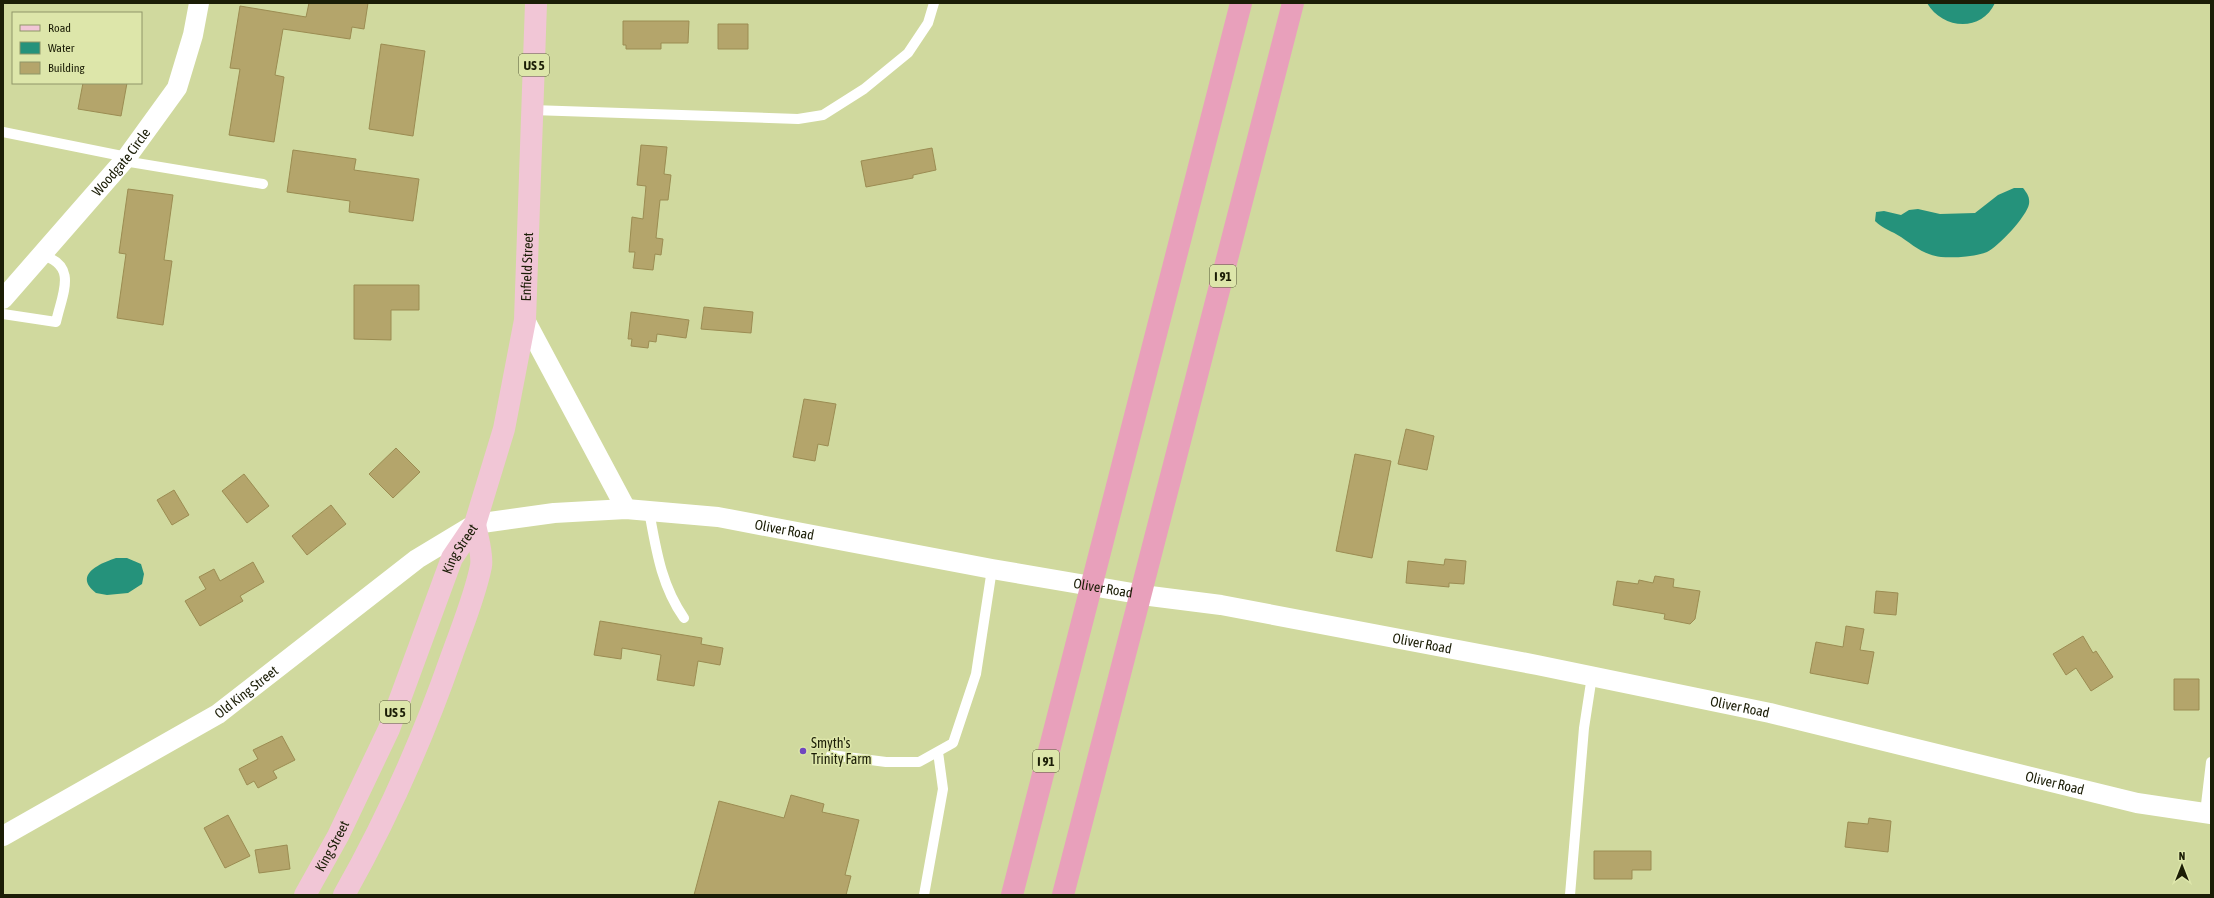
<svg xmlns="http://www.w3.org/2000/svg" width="2214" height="898" font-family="'Asap Condensed',sans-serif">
<rect width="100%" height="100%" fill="#d0d99e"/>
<path fill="#25927b" d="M1927,3H1995C1981,33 1942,29 1927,3Z
M2014,188H2023C2027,193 2030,197 2029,204C2027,216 1998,247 1987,252C1975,257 1954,258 1941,257C1924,255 1914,246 1901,237C1892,231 1883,229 1875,221L1876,212L1884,211L1901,215L1909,210L1918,209L1940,214L1975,213L1998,195Z
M116,558H127L141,564L144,574L142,584L128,593L107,595L96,593C72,575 101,563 116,558Z"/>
<path fill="#b4a56b" stroke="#9b8c52" d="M309,3H368L364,29L352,27L350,39L283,29L275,75L284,77L274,142L229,135L240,69L230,68L240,6L306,17Z
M623,21H689L688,43H661V49H626V45H623Z
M718,24H748V49H718Z
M381,44L425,51L413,136L369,129Z
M83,83H127L121,116L78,109Z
M641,145L667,147L664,174L671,175L668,200H660L656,238L663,239L661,255L655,254L653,270L633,268L635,252H629L632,217L643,219L646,186L637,185Z
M932,148L936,170L913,175V178L866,187L861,161Z
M293,150L356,159L354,170L419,179L413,221L349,212L350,201L287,192Z
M128,189L173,195L164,260L172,261L163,325L117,318L126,254L119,253Z
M354,285H419V310H391V340L354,339Z
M704,307L753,312L751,333L701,329Z
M631,312L689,320L686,338L657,334L656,342L649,341L648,348L631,346L632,339H628Z
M804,399L836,404L828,446L818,444L815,461L793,457Z
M1406,429L1434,436L1427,470L1398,464Z
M396,448L420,472L393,498L369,474Z
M1355,454L1391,461L1372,558L1336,551Z
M244,474L269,506L247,523L222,491Z
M174,490L189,515L172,525L157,500Z
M331,505L346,524L307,555L292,536Z
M1445,559L1466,561L1464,584L1449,583V587L1406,583L1408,561L1444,565Z
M253,562L264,582L240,596L243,601L200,626L185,601L206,589L199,577L214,569L220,581Z
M1655,576L1674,579L1673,587L1700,591L1695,619L1690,624L1664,619L1665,614L1613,605L1617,581L1638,584L1639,580L1653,583Z
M1876,591L1898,593L1896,615L1874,613Z
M600,621L702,638L701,644L723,648L720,665L698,661L694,686L657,680L661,655L622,648L621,659L594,655Z
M1846,626L1864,629L1860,650L1874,652L1868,684L1810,673L1816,642L1843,647Z
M2083,636L2093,653L2096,651L2113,677L2091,691L2076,668L2066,675L2053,654Z
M2174,679H2199V710H2174Z
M282,736L295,760L273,771L277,778L258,788L254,781L247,785L239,769L258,759L253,750Z
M791,795L824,804L822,812L859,820L845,875L851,876L846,895H694L719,801L784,818Z
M228,815L250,856L225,868L204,828Z
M1869,818L1891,821L1888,852L1845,847L1848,822L1868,824Z
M287,845L290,869L259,873L255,850Z
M1594,851H1651V870H1632V879H1594Z"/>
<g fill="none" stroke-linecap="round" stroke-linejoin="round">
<path stroke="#fff" stroke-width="10" d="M532,110L798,119L823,115L864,89L908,53L928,23L934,3
M3,132L127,157
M124,161L263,184
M3,314L56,322C62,294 79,265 41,255
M649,511C656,549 661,585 684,618
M831,755L886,762H919L953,743L976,674L992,569
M2205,813L2211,762
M924,895L943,789L938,752
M1570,895L1584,728L1592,676"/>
<g stroke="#fff" stroke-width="20">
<path id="s1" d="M3,299L127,157L177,88L193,35L199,3"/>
<path d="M525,320L626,509"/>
<path id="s2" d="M3,836L218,714L417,559L475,524L554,513L626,509L718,517L992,569L1150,596L1221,605L1537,665L1770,713L2137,803L2211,814"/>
</g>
<g stroke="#f1c6d6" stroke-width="22">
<path id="s3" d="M305,895L338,836L389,729L452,558L475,524L504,429L525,320L536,3"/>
<path d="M344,895C387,819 423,738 452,655C462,627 475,596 481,566C483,554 477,536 475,524"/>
</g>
<path stroke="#e8a0bb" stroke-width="22" d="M1012,895L1241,3
M1063,895L1293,3"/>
</g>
<circle fill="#7046bf" stroke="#dde6aa" stroke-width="1.5" cx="803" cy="751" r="4"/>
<g text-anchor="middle" stroke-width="3" stroke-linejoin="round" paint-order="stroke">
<g fill="#dde6aa" stroke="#555937" stroke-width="1">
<rect x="519" y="54" width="30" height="22" rx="3"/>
<rect x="1210" y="265" width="26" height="22" rx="3"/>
<rect x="380" y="701" width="30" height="22" rx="3"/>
<rect x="1033" y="750" width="26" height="22" rx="3"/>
</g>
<g font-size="13" font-weight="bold" fill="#1b1d06">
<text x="534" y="70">US 5</text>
<text x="1223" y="281">I 91</text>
<text x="395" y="717">US 5</text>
<text x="1046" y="766">I 91</text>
</g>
<g font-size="14" fill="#1b1d06" stroke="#dde6aa">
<text dy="5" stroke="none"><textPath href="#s1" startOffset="181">Woodgate Circle</textPath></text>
<text dy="5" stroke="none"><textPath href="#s3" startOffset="673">Enfield Street</textPath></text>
<text dy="5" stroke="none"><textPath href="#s2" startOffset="879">Oliver Road</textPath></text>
<text dy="5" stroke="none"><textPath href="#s3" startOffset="380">King Street</textPath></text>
<text dy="5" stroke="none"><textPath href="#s2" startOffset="1203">Oliver Road</textPath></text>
<text dy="5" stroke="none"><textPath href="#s2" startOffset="1527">Oliver Road</textPath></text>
<text dy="5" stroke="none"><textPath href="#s2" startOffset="283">Old King Street</textPath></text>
<text dy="5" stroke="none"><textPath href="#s2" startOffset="1851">Oliver Road</textPath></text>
<text dy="5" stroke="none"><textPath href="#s2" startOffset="2175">Oliver Road</textPath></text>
<text dy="5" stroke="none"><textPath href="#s3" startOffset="56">King Street</textPath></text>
</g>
<g font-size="14" fill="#1b1d06" stroke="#dde6aa" text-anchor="start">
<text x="811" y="748">Smyth's<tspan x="811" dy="16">Trinity Farm</tspan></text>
</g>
</g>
<rect width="2214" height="898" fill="none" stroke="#1b1d06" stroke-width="8"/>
<rect x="12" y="12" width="130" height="72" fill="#dde6aa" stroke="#8f9668"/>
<rect x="20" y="25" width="20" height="6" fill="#f1c6d6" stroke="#8f9668"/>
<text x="48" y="32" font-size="12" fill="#1b1d06">Road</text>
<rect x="20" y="42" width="20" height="12" fill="#25927b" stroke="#8f9668"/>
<text x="48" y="52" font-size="12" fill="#1b1d06">Water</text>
<rect x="20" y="62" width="20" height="12" fill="#b4a56b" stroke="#8f9668"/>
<text x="48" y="72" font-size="12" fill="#1b1d06">Building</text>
<g transform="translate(2182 866)" stroke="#dde6aa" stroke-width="3" paint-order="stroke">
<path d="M0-3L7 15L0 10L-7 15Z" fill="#1b1d06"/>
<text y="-6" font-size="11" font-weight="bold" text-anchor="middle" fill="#1b1d06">N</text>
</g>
</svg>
